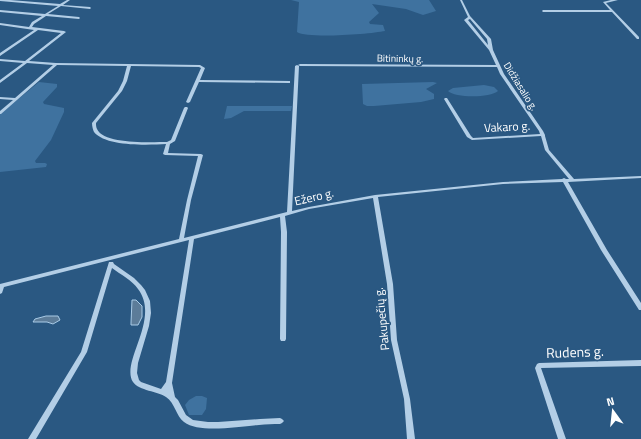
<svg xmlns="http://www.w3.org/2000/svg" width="641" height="439" font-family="'Titillium Web',sans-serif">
<rect width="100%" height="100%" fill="#2a5882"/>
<path fill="#3f729f" d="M291,0H429L436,11L423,15L406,9L372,4L379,13L369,22L370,24L383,25L385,31C370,34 308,39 297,32L299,2Z
M39,82L57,84V87L43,102L44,104L64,108V112L51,140L35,161L36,163H45L47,164L46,167L0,172V114Z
M433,82L437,83L426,89L434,94V99L421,102L374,106H367L363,104L362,84Z
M484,85L494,87L498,91C490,98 455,98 448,91L453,88Z
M227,106H292L291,111H244L231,118L224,119Z
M196,396H202L207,398L206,409L202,415H189L185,405L189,400Z"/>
<path fill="#5c7c99" stroke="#a8cae6" d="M132,300H136L142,306V317L138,325H131V323Z
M46,316H58L60,320L53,324L47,322H33L35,319Z"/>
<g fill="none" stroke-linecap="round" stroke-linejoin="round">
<path fill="#b3cee6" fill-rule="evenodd" d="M0,0H10L60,4L67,0H70L63,5L90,7L91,8L90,9L61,6L48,14L79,17L80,18L79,19L46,16L34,24L32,27L64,31L66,32L29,61L56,63L200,65L205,68L200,80L290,81V83H289L199,82L190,102L188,103L186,102L201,68L199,67L131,66L127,81L122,91L96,123C96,125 96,127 97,129C104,145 153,142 167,142L171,140L184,108L185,107H187L188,108L175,141L170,144L168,153L201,154L203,155L191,200L184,238L287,212L295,66L297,65L299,66L292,211L309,207L375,195L503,182L562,179L564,178L566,179H569L545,150L541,136L472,140L467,137L444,99L445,98H447L471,136L473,138L540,134L539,131L500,74L497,67L300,66L298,65L300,64L496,65L489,50L464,20L468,17L460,0H462L470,16L491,39L493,50L504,74L543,131L545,135V136L549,150L574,179L641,176V178L568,182L607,250L641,303V310H639L601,250L563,182L503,184L378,197L393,284L397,340L410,399L415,439H407L404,399L391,340L387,284L373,198L309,209L285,216L287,232L286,339L285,341H281L280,339L281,232L280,217L194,239L172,383L175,397L178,400L186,415L193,420L208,422H218L260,419L280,418L282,419L284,421L282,423L280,424C273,424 266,424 259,425C240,426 200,434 184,422C176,416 175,403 166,397C158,391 139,391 133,382C120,362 161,319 138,289C132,280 121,275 112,268L87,352L36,439H28L81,352L109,262H113L114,264L134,278L141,285L145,290L150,301L151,313L149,326L138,363L137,373L139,380L141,382L161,389L166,382L189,240L4,287L2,293L0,294V284L179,239L187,200L198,156L165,155L163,154L166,144C149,145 106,147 94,132C93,130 92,126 92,123L118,91L123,81L127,66L57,65L1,114H0V111L13,100L0,99V97L15,98L53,65L27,63L0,83V80L23,63L0,61V59L25,61L61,33L38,30L0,56V53L34,30L0,25V23L29,27L32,22L42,16L0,12V10L45,14L58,6L0,1ZM470,19L487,39L488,45L468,20Z
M611,0H618L606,3L639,37V39H637L612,12H543L542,11L543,10H610L603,2Z
M641,360V366L541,368L566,439H558L535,368L537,364L539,363Z"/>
</g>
<g text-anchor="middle" stroke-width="3.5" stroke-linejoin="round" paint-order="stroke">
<g font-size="10" fill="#fff" stroke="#2a5882">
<text transform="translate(400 58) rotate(1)" y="4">Bitininkų g.</text>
<text transform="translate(521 86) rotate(58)" y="4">Didžiasalio g.</text>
</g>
<g font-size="12" fill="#fff" stroke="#2a5882">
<text transform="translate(507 127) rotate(-3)" y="4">Vakaro g.</text>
<text transform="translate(314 197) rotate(-13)" y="4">Ežero g.</text>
<text transform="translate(382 319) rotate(-96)" y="4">Pakupečių g.</text>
</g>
<g font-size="14" fill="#fff" stroke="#2a5882">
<text transform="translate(575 352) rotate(-2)" y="5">Rudens g.</text>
</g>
</g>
<g transform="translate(613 411) rotate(345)" stroke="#2a5882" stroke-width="3" paint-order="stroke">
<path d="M0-3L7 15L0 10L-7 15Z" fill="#ffffff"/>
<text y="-6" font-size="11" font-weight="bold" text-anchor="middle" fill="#ffffff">N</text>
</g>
</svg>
